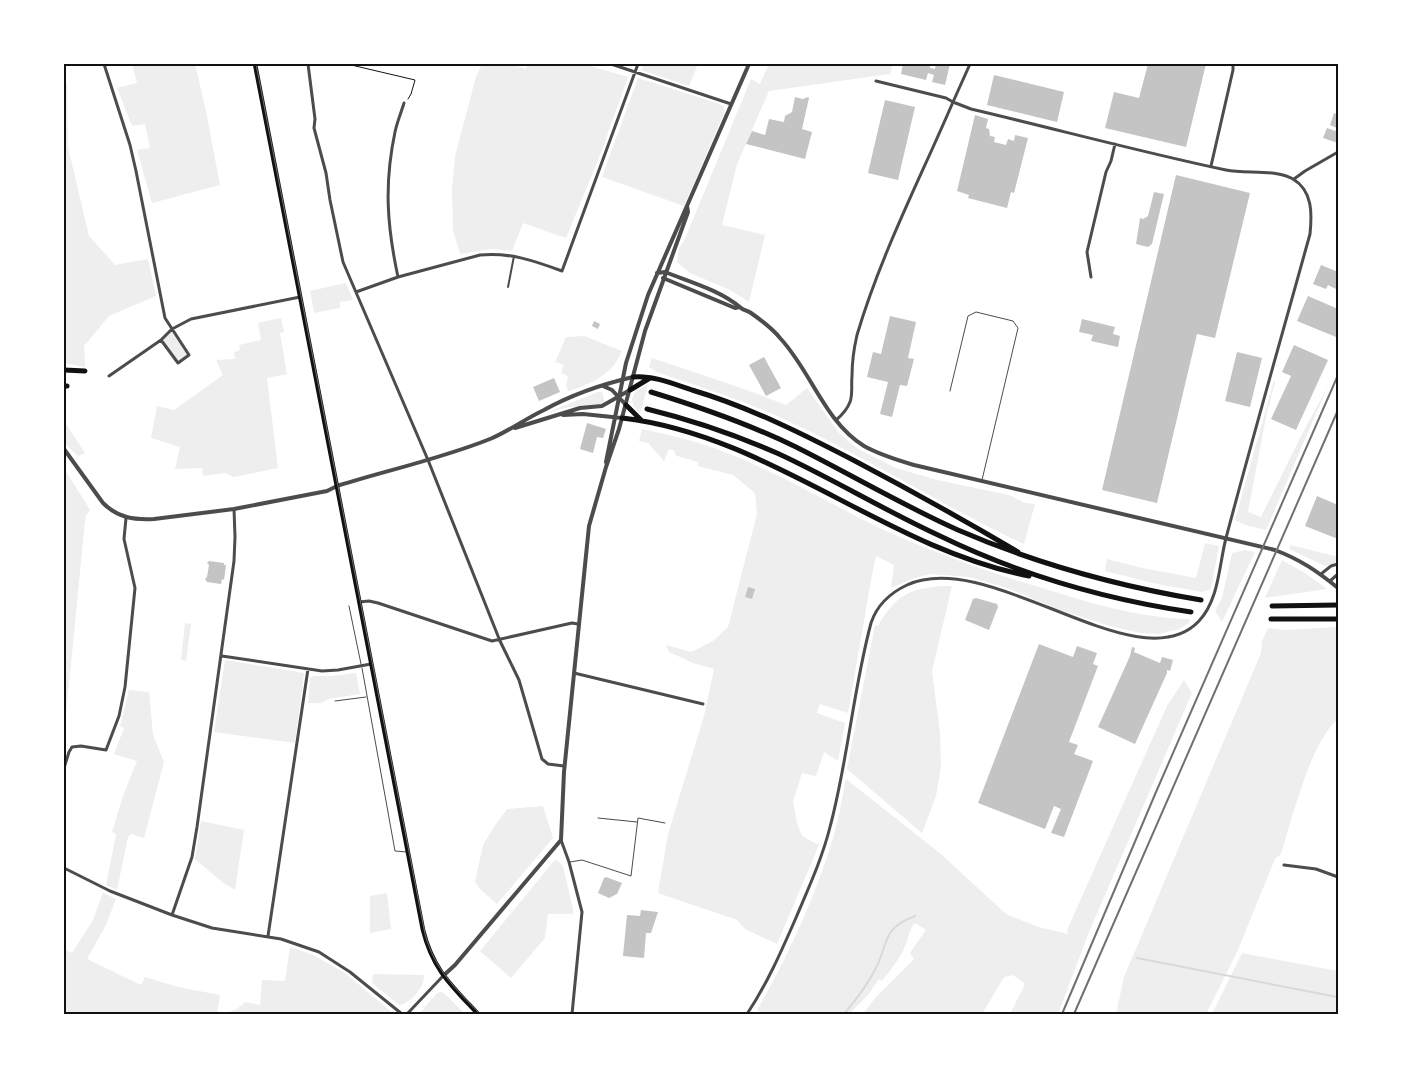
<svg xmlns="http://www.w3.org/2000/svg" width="1402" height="1078" font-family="'Noto Sans',sans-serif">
<rect width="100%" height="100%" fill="#fff"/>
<path fill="#eee" d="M132,64H195L206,111L220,185L152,203L137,150L150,148L145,124L132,126L117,88L137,83Z
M482,64H511L526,69L528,64H584L628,77L600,155L566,238L523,223L512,251L491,249L460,254L453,230L452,189L455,156L476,77Z
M645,64H698L689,86L641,70Z
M769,64H893L890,74L769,91L737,164L722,225L765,235L749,302L730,290L690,273L677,262L679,248L684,241L751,79L760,84Z
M64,69L67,86L68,147L89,236L115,265L148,259L156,296L109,316L84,346L85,367L64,363Z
M638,78L720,104L724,107L725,111L684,206L602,177Z
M346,283L353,300L340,302V308L314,313L310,291Z
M281,318L284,332L280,333L287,374L267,378L278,468L234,477L225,473L203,476L202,468L175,469L180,447L151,438L157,406L174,410L223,375L216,360L235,359L234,352L240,350L239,345L261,340L258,323Z
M172,329L189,355L178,363L161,340Z
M584,336L622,351C612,376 591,383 567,392L568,390L566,386L568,376L561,373L564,365L555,362L566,337Z
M652,358L744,389L786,405L807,388L839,433L858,449L896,468L937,480L1009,495L1025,503L1035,504L1024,544C945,507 871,460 792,423C749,402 702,388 657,372L649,367Z
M1274,380L1275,383L1267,412L1248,512L1261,517L1299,440L1328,386L1266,530L1245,525L1235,520Z
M648,385L640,414C626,401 632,391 648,385Z
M598,392H602L605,403L595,406L569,407L546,413Z
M64,421L85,453L78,456L64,443Z
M642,429C669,435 697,441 722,451C777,472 830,504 882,529C934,553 988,572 1042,588C1090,603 1139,618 1190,619L1189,623L1179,629L1159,634L1140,633L1110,626L1060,610L1007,588L969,577L930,574L915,578L891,588L894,565L876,556L871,580L848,713L820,704L817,713L845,723L838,761L824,752L816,776L802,773L793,801L797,823L802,836L819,845L777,944L745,929L737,920L658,893L668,834L704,716L714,669L693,663L669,652L666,645L691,652L713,641L728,627L757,514L755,493L733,475L698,466V462L677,456L675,454V451L669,449L664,461L648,443L639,441Z
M64,468L90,510L86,515L85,521L64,735Z
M1205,543L1219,546L1211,589L1202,592L1157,584L1105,571L1107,559L1142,568L1196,578Z
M1290,545L1338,557V562L1325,566L1289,549Z
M1245,550L1255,552L1222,622L1215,611L1222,598L1232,553Z
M1282,560L1305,573L1327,589L1265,598Z
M940,586H952L932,671L940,733L941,767L936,796L922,833L847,769L875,625L878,626C894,598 907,589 940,586Z
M185,623L191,624L186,661L181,660Z
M1338,627V719C1311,741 1292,819 1281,854L1275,859L1237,952L1206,1014H1116L1124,977L1261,653L1262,641L1268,628L1284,630Z
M225,660L304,673L295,743L214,732Z
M356,673L360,694L329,699L321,703H308L310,679L312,676H331Z
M1184,680L1192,693L1089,932L1058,1014H1010L1025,984L1013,975L1004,977L982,1014H863L875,998L914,959L910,953L926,930L915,923C909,929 909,936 906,944C901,958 891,969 882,981L879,979L868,995L849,1014H763L757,1010C789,955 816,895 834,835C839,817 842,798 846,779L941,854L1006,914L1038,927L1068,934L1067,930L1167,706Z
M129,690L149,692L153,735L164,762L144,838L131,834L128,837L117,890L106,885L116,834L112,832L123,796L137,761L114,754L124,728L120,726Z
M543,806L553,838L497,904L482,891L475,882L483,845L494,827L507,809Z
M201,821L244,830L235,890L222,882L195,859Z
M557,860L563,866L573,909V914H548L545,938L511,978L480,951L554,861Z
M103,893L116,899L106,925L87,959L141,985L145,977L178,987L220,995L217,1014C226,1014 240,1009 245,1002L260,1005L262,980L285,981L290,947L311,954L344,972L394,1014H64V949L72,953L93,920Z
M387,893L391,929L370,933V896Z
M1242,953L1338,971V1014H1212Z
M373,974L424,975C425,987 410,1004 399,1005L372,983Z
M441,992L444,993L465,1014H419L437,993Z"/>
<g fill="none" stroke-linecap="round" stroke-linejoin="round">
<path stroke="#d9d9d9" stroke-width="2" d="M1137,958L1337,997
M844,1014C856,1000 868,984 877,966C889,940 883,928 915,916"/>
</g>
<path fill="#c4c4c4" d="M903,64H930V68L935,69L936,64H950L945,85L932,82L934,75L928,73L926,80L901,74Z
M1148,64H1206L1186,147L1105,128L1114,92L1139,98Z
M994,75L1064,92L1057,122L987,105Z
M795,97L803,99L808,97L809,98L802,129L812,132L805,159L746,144L752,131L765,135L769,119L784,122L785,116L792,112Z
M885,100L915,107L898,180L868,173Z
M1334,113L1338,115V143L1323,138L1327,128L1335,131L1337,128L1330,125Z
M975,115L988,119L986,128L989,129L990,136L995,137L994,142L1006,145L1008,139L1014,141L1015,135L1028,138L1014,193L1011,192L1007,208L968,198L969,195L957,191Z
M1176,175L1250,193L1215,338L1197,334L1157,503L1102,490Z
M1154,192L1164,194L1152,244L1148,247L1136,244L1140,218L1143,219L1148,216Z
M1321,265L1338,272V290L1328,285L1326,289L1313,284Z
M1308,296L1338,309V331L1336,337L1297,321Z
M890,316L916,322L908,358L914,359L907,386L900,385L892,417L880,414L888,382L867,377L873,352L881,354Z
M1082,319L1115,327L1113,334L1120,336L1118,347L1091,341L1093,335L1079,332Z
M594,321L600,324L598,329L592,326Z
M1294,345L1328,360L1296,430L1271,419L1291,376L1282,372Z
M1237,352L1262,358L1250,407L1225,401Z
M764,357L781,388L766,396L749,365Z
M554,378L560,392L539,401L533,387Z
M587,423L606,429L603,438L597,437L593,453L580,449Z
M1317,496L1338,505V539L1305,526Z
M209,561L224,563V565H226L224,580L222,579L221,584L207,582L205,579L207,577L209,565L207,563Z
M748,587L755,589L752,599L745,597Z
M976,598L997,604L998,607L989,630L965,620L973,599Z
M1039,644L1073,657L1077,646L1097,653L1093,664L1098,666L1069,742L1078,745L1074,754L1093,761L1064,837L1051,833L1061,809L1054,806L1045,829L978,803Z
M1132,647L1135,648L1134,652L1160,663L1162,657L1173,660L1170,671L1167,670V673L1135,744L1098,727L1130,656Z
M606,877L622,883L617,894L609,898L598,893L604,878Z
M641,910L658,912L651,933H646L644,958L623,956L627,915L640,916Z"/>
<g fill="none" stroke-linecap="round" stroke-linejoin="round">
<path stroke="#111" stroke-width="1" d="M347,64L415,80L411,94L408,99"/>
<path stroke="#4c4c4c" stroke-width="1" d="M950,391L968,316L976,312L1013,321L1018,328L982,480
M349,606L361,664
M362,668L395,851L407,852
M335,701L366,697
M598,818L637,822
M570,862L582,860L631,876L638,818L665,823"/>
<path stroke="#4c4c4c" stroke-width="2" d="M508,287L514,256"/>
<path stroke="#4c4c4c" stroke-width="3" d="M104,64L130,145L136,171L165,318L189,355L178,363L161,340
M308,64L315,119L314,128L326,173L330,200L343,262L428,460L500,641L519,680L542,759L548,764L564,766
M611,64L731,104
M876,81L946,98L953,102L970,64
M1211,166L1233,70V64
M1294,179L1305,171L1338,152
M398,277C387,226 384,184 395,132C397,122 401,113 404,103
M1091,277L1087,252L1106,172L1111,161L1115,144
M356,292L398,277L480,255C509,252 535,261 562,271L638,64
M109,376L161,340L172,329L191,319L300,297
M234,509L235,537L234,561L197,827L192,857L172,915L212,928L281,939L319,952L350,972L402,1014
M1321,574L1331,566L1338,564
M1330,581L1338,574
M359,602L369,601L378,603L492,641L572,623L578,624
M222,656L322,671L338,670L371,664
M574,673L703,704
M64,768L69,752L72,747L81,746L106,750L119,716L125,687L135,588L124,539L126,518
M561,840L569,862L582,912L572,1014
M1284,865L1316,869L1338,877
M64,868L110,891L172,915
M268,936L308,669
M407,1014L443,976
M747,1014C767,984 781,952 795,920C808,889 822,859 830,827C848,760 853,690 871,623C877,605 890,593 907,585C990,547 1139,685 1199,621C1219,600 1219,565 1226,538C1253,436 1282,335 1310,234C1312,214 1313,191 1293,179C1276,169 1246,174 1226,170C1141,152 1056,129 971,109L953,102C920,179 881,254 857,335C854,348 852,362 852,376C851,385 853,394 850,402C847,410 842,415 836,420"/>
<path stroke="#4c4c4c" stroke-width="4" d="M657,273L665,272C690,282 720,290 741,308C743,310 748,311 751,313C761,320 772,328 780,338C811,371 824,421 864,446C880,455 897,460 914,465L1275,550C1301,560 1317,571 1338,588
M663,278L735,308L740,307
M603,386L612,390L626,405
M563,415L583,414L622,418
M515,428L580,408L602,406L630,390
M64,449L103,503C118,518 134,520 154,519L234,509L327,491L337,486C388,470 440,459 490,439C509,431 525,419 544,410C571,395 603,384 633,377
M606,462L626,363L648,295L749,64
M443,976L455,965L561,840L564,772L589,526L606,467L619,429L645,331L688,212L687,206"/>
<path stroke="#111" stroke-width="4.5" d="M255,64L423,930C433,970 452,986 478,1014"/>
<path stroke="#111" stroke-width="5" d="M64,370L85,371
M633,377C652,375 674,384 692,390C749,407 803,434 855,461C910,490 964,520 1018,552
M64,386H67
M630,390L650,378
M651,392C700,407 749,424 796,447C850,474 902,505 958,530C1037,564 1117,586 1201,600
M626,405L641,420
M647,409C692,420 736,435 779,454C833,479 884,510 938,535C1018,574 1103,599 1191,612
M622,418C770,435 885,548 1029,576
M1272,606L1338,605
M1271,619H1338"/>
<path stroke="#707070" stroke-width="1" d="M256,64L425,934C435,970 455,988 480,1014"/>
<path stroke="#707070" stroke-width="2" d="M1062,1014L1156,792L1338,375
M1074,1014L1338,410"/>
</g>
<rect width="1402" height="1078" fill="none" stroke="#ffffff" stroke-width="130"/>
<rect x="65" y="65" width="1272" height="948" fill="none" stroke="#111" stroke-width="2"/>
</svg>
